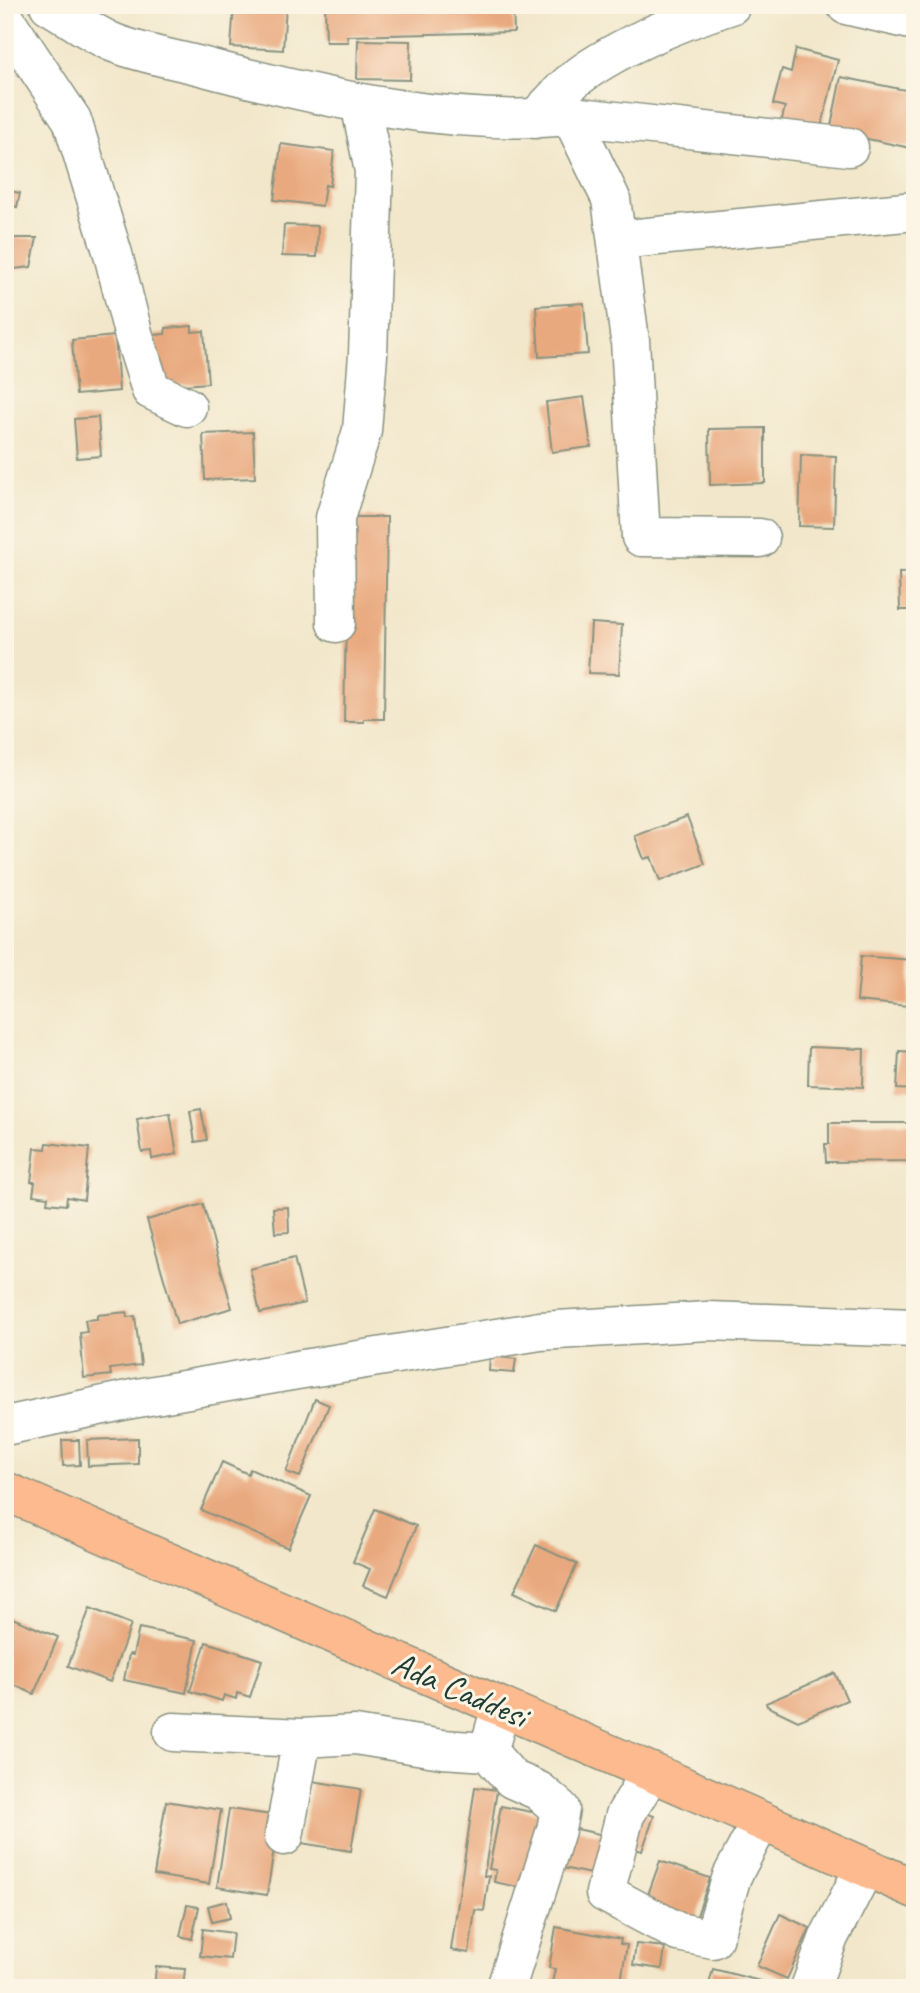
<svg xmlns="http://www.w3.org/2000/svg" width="920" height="1993" font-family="Caveat,sans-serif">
<rect width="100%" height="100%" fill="#fcf5e5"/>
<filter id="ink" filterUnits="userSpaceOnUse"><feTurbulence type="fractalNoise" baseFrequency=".0143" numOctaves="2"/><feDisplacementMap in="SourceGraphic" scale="14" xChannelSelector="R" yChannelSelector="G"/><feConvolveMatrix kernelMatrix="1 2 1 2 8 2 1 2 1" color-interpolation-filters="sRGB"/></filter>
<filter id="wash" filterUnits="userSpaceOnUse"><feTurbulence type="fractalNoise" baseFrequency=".00686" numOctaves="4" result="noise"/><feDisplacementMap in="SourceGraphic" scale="28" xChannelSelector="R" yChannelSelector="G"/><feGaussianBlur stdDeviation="1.57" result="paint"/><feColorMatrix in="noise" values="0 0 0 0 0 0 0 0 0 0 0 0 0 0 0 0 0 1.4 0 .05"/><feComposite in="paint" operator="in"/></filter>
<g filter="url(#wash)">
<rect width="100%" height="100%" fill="#f2e7cb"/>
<g id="blocks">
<path fill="#e9a97e" d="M234,5H286L283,50L231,47Z
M325,5H513L514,32L347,36L348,42H326Z
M358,40L411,41L410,80L357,79Z
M796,49L838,60L819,137L780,127L785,107L773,104L782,69L791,72Z
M841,77L915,92V149L830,131Z
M281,144L334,151L330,186L325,185L322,206L274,200Z
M5,190L20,193L17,207L5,205Z
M284,225L318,226L317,257L282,256Z
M5,238H37L31,267L5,270Z
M584,303L588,354L539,357L536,306Z
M192,326V332L204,331L208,383L158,387L154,335L165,334L166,328Z
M115,336L119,391L76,395L72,340Z
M584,397L591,447L552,452L546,402Z
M98,417L101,456L77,458L74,419Z
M765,428V483L710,485L709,429Z
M253,432L255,478L205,480L203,434Z
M801,455L836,456L834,527L799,526Z
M348,517H387L384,719H364V722H344Z
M915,572V610H900L899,573Z
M591,623L622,625L619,674L588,673Z
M687,817L705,864L660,881L651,857L644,859L635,836Z
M861,956L912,960L908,1006L857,1001Z
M809,1047L864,1049L863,1087L808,1085Z
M899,1051L915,1052V1090L897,1089Z
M201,1109L207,1140L195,1142L190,1111Z
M170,1113L177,1154L152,1159L151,1151L142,1152L137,1119Z
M829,1123H915V1161L826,1162L825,1144H829Z
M47,1143L89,1148L84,1200L67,1197L66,1205L47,1203L48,1197L33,1195L35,1182H31L35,1148L46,1149Z
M203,1204L232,1308L177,1324L147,1220Z
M288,1207L289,1232L275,1233L273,1208Z
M294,1258L305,1303L260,1313L250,1269Z
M127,1312V1317L135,1316L141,1365L110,1369L111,1375L84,1378L80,1333L87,1332L85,1320L97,1319V1315Z
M490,1356L516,1359L514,1373L489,1371Z
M315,1399L329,1405L300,1477L286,1472Z
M138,1438V1464L88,1466L87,1440Z
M62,1440H79L80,1465L63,1466Z
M222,1462L248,1474L250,1469L311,1496L288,1548L201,1510Z
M375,1509L416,1526L388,1596L363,1586L370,1569L353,1562Z
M536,1545L577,1564L556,1611L514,1592Z
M90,1608L131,1624L110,1682L68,1666Z
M5,1615L58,1637L34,1694L5,1681Z
M139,1628L197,1640L186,1693L124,1680L129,1654L133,1655Z
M206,1642L262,1660L250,1697L237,1693L236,1699L224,1695L222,1701L190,1691Z
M835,1673L847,1700L798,1721L767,1706L766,1703Z
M312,1781L361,1789L351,1851L301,1843Z
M475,1787L497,1790L484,1876H489L484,1911L475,1910L469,1953L451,1950Z
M166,1801L221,1810L209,1884L154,1875Z
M501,1806L547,1815L533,1890L494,1882L496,1870L489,1869Z
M229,1809L279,1816L267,1895L217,1887Z
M641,1811L654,1816L642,1851L628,1847Z
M568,1827L608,1836L599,1876L559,1867Z
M660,1861L710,1878L694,1924L644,1906Z
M227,1901L230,1918L212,1922L208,1906Z
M187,1905L199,1907L192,1939L180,1936Z
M780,1914L810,1928L787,1979L757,1966Z
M556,1927L621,1939L620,1944L627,1945L620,1988H580L552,1983L555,1969L549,1968Z
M203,1929L233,1933L230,1959L200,1956Z
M636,1944L665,1947L662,1969L633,1965Z
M156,1967L185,1969L183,1988H154Z
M713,1969L764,1982L763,1988H708Z"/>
</g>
</g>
<g filter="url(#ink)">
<use href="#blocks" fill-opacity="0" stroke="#889280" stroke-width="2"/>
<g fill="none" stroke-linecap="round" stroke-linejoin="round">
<defs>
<path id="minor" d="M49,5C70,17 92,34 114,43C145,55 180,60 212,69C327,99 452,127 571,116L849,147
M846,5L915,21
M5,19L72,120L113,254L133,333L151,390L187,407
M571,116L611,199L630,340L641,537L760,538
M535,119C546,108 557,95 569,84C609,50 680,21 731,5
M617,240L915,211
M336,623L335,518L362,431L368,355L374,171L360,103
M5,1426L132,1399L297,1370L540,1331L708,1321L915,1328
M501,1707L488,1752L512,1779L539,1791L560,1809L556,1830L506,1988
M173,1732L302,1738L355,1735L442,1749L488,1752
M651,1772L625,1815L605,1893L678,1932L713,1939L732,1876L761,1821
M284,1836L302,1738
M810,1988L829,1937L865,1867"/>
<path id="major" d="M5,1491L651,1772L915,1889"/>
</defs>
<use href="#minor" stroke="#889280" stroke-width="41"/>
<use href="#major" stroke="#889280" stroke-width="41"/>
<use href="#minor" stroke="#fff" stroke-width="38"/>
<use href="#major" stroke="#fcba8e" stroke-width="38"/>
</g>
</g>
<g text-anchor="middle" stroke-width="6" stroke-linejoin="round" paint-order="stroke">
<g font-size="35" fill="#1f3d34" stroke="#fcf5e5">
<text transform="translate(460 1689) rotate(23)" y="12">Ada Caddesi</text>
</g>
</g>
<rect width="920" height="1993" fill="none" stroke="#fcf5e5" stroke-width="28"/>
</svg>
